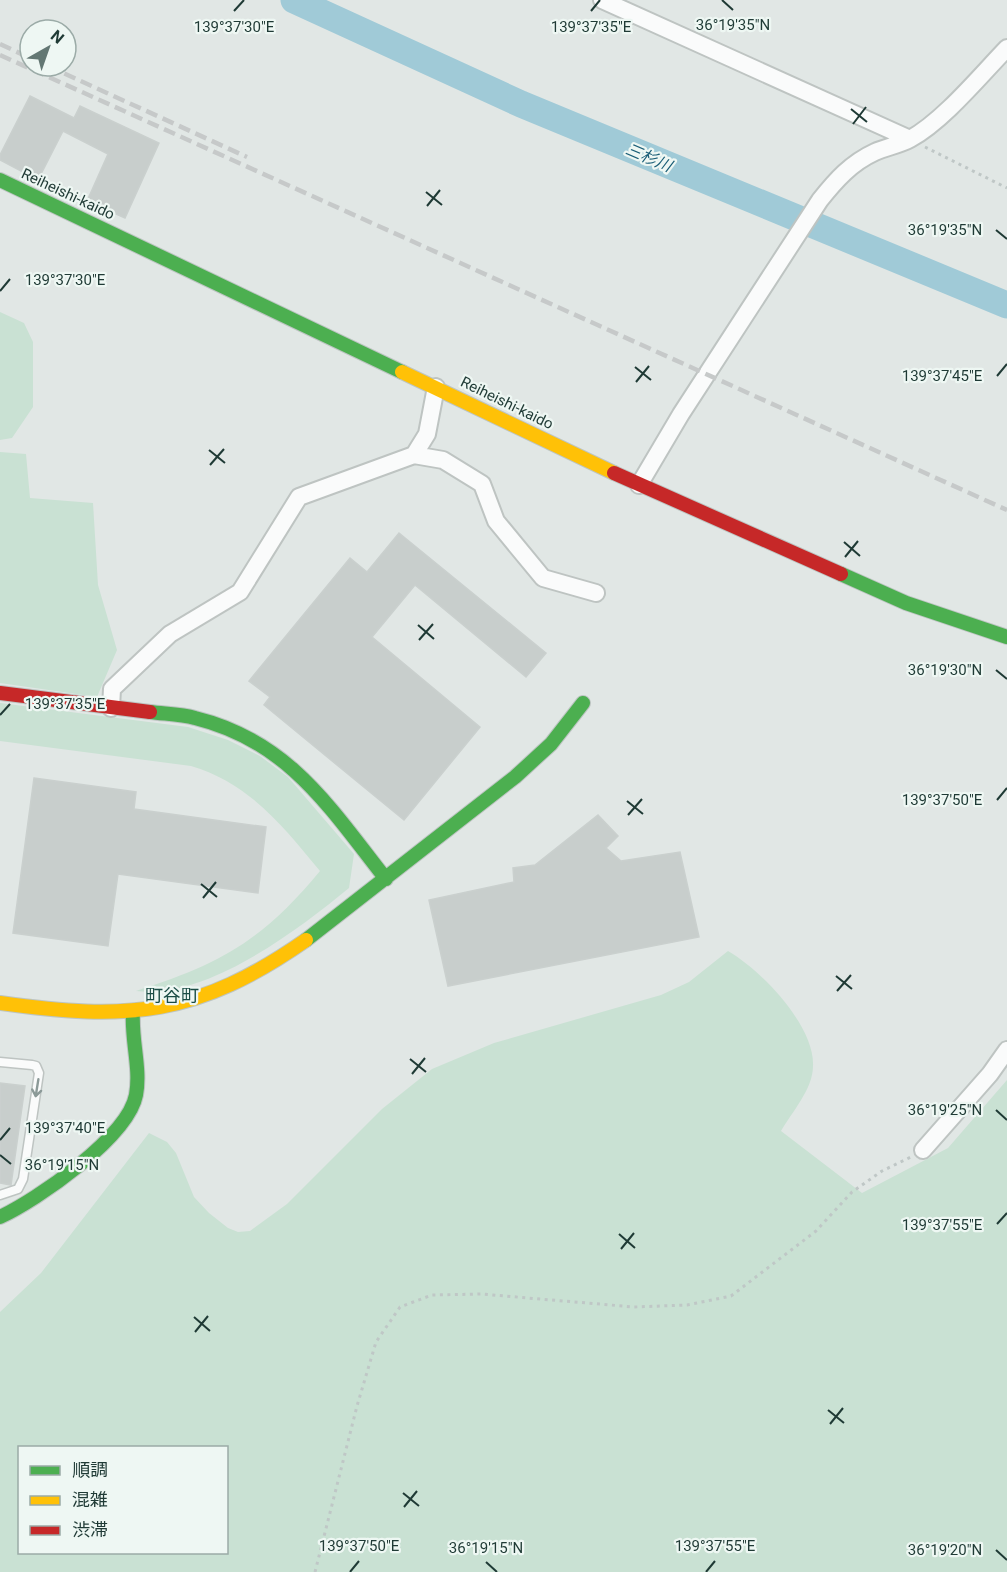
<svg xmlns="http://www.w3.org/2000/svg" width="1007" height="1572" font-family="Roboto,'Noto Sans JP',sans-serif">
<rect width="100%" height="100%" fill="#e1e7e5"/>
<path fill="#c9e1d3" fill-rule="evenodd" d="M0,312L24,323L33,342V407L12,438L0,440Z
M0,452L26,454L30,498L93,503L98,585L117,650L97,697L0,683Z
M0,703L188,727L228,740L260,756L288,777L354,854L349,888C298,930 206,1000 136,991C221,964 263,940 320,871C283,826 249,783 191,766L0,741Z
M728,951C761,970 815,1026 813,1066C813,1089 792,1112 781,1131L862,1193L948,1148L1007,1080V1572H0V1312L41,1273L149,1133L167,1142L176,1153L194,1197L209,1213L228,1228L238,1232L250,1231L287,1204L382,1109L432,1069L494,1043L661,995L689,982ZM20,1448H226V1552H20Z"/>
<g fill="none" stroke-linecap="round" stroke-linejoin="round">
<path stroke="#a0cad7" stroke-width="27" d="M294,0L521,104L1007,305"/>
</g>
<path fill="#c8cecc" stroke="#cad0ce" stroke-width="1.5" d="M30,96L74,118L80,106L159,143L125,218L87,201L108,154L63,131L38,180L0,160V155Z
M399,533L546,653L526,677L415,585L372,637L480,727L404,820L264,705L270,697L249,681L350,558L367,572Z
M34,778L136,792L134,809L266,827L258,893L118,874L108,946L13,933Z
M598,815L618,836L606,848L621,861L680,852L699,937L448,986L429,900L514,882L513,868L535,865Z
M0,1083L25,1086L11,1185L0,1183Z"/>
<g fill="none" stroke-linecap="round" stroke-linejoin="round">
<defs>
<path id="lane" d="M0,1062L32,1065L36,1066L39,1073L23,1179L18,1189L0,1195"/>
<path id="street" d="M602,0L910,139
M414,455L443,460L482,484L496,521L543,578L596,593
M639,485L681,414L820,200C836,180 851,163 875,152C886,147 899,145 910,139C943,121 980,76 1007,48
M111,708L112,689L170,634L240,592L299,497L414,455L427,434L436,387
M923,1150L990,1074L1007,1050"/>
<path id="fast" d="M0,180L402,372
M841,574L906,603L1007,637
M150,712C165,714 181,714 195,718C289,741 330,808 386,879
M306,940L515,777L551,744L583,703
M0,1217C37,1200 128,1137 136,1095C141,1068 131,1040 133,1012"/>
<path id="slow" d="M402,372L614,473
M0,1003C129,1021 197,1016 306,940"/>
<path id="jam" d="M614,473L841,574
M0,693L150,712"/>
</defs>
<use href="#lane" stroke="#bec4c2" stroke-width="11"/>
<use href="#street" stroke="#bec4c2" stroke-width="20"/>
<use href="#fast" stroke="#bdc5c2" stroke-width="16"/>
<use href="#slow" stroke="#bdc5c2" stroke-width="16"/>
<use href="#jam" stroke="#bdc5c2" stroke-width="16"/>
<path stroke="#bfc7c6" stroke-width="3" stroke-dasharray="3 4.5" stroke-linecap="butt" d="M925,147L1007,188
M315,1572L357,1406L376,1342L400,1307L432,1295L481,1294L634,1307L687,1305L731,1296L816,1231L852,1192L882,1171L911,1157"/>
<use href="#lane" stroke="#fafbfb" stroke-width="8"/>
<use href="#street" stroke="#fafbfb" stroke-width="16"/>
<use href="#fast" stroke="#4caf50" stroke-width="14"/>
<use href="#slow" stroke="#ffc107" stroke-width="14"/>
<use href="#jam" stroke="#c62828" stroke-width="14"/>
<path stroke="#c6c9c9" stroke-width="4.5" stroke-dasharray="12 6" stroke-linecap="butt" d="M0,44L30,58
M0,55L1007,510
M48,66L247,157"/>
</g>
<defs><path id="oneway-shaft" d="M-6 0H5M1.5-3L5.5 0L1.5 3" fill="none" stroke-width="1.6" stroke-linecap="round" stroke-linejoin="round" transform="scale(1.5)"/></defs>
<use stroke="#8c9a98" href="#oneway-shaft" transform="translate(37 1088) rotate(99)"/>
<path fill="none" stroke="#1f3a35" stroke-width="2" d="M722,0L733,10M234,11L244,0M591,11L600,0M851,109L867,122M853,124L866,107M426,192L442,205M427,206L440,190M996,230L1007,239M0,291L10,279M635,367L651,380M997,376L1007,364M636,382L649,366M209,450L225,463M210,465L224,449M844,542L860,556M845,557L858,541M418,625L434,639M419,640L433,624M996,670L1007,679M0,715L10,704M997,800L1007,788M627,801L643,814M628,815L642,799M201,884L217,897M203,898L216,882M836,976L852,989M837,991L851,975M410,1059L426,1072M412,1074L425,1058M996,1110L1007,1120M0,1140L10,1128M0,1155L11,1164M997,1224L1007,1213M619,1234L635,1248M621,1249L634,1233M194,1317L210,1331M195,1332L208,1316M828,1410L844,1423M830,1424L843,1408M403,1493L419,1506M404,1507L417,1491M996,1550L1007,1560M486,1562L497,1572M350,1572L359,1561M706,1572L715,1561"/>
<g text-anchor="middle" stroke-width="4.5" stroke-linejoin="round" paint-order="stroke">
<g font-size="15" fill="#1f3a35" stroke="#eef7f3">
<text transform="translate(68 194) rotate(25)" y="5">Reiheishi-kaido</text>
<text transform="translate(507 403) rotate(26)" y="5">Reiheishi-kaido</text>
</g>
<g font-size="16" font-style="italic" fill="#195d76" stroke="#eef7f3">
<text transform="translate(649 157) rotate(23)" y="6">三杉川</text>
</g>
<g font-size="18" fill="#1b4c45" stroke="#eef7f3">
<text x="172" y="1002">町谷町</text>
</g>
</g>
<g font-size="15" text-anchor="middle" fill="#1f3a35" stroke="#eef7f3" stroke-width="4.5" stroke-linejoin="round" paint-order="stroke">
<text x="733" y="30">36°19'35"N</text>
<text x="234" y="32">139°37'30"E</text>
<text x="591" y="32">139°37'35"E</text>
<text x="945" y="235">36°19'35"N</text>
<text x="65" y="285">139°37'30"E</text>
<text x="942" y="381">139°37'45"E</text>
<text x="945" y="675">36°19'30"N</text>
<text x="65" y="709">139°37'35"E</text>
<text x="942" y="805">139°37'50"E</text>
<text x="945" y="1115">36°19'25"N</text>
<text x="65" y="1133">139°37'40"E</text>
<text x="62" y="1170">36°19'15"N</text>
<text x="942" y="1230">139°37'55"E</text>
<text x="359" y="1551">139°37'50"E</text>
<text x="715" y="1551">139°37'55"E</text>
<text x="486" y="1553">36°19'15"N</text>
<text x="945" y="1555">36°19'20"N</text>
</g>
<rect x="18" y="1446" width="210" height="108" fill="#eef7f3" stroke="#9baba7" stroke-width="1.5"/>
<rect x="30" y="1466" width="30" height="9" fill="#4caf50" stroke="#9baba7" stroke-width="1.5"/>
<text x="72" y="1476" font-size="18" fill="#1f3a35">順調</text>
<rect x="30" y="1496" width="30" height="9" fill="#ffc107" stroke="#9baba7" stroke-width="1.5"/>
<text x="72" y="1506" font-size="18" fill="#1f3a35">混雑</text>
<rect x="30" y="1526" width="30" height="9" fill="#c62828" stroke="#9baba7" stroke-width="1.5"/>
<text x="72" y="1536" font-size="18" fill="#1f3a35">渋滞</text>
<g transform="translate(48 48) rotate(40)"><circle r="28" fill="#eef7f3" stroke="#9baba7" stroke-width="1.5"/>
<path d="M0-4.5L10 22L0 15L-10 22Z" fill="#637773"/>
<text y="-9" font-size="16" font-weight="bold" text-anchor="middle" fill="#1f3a35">N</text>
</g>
</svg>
